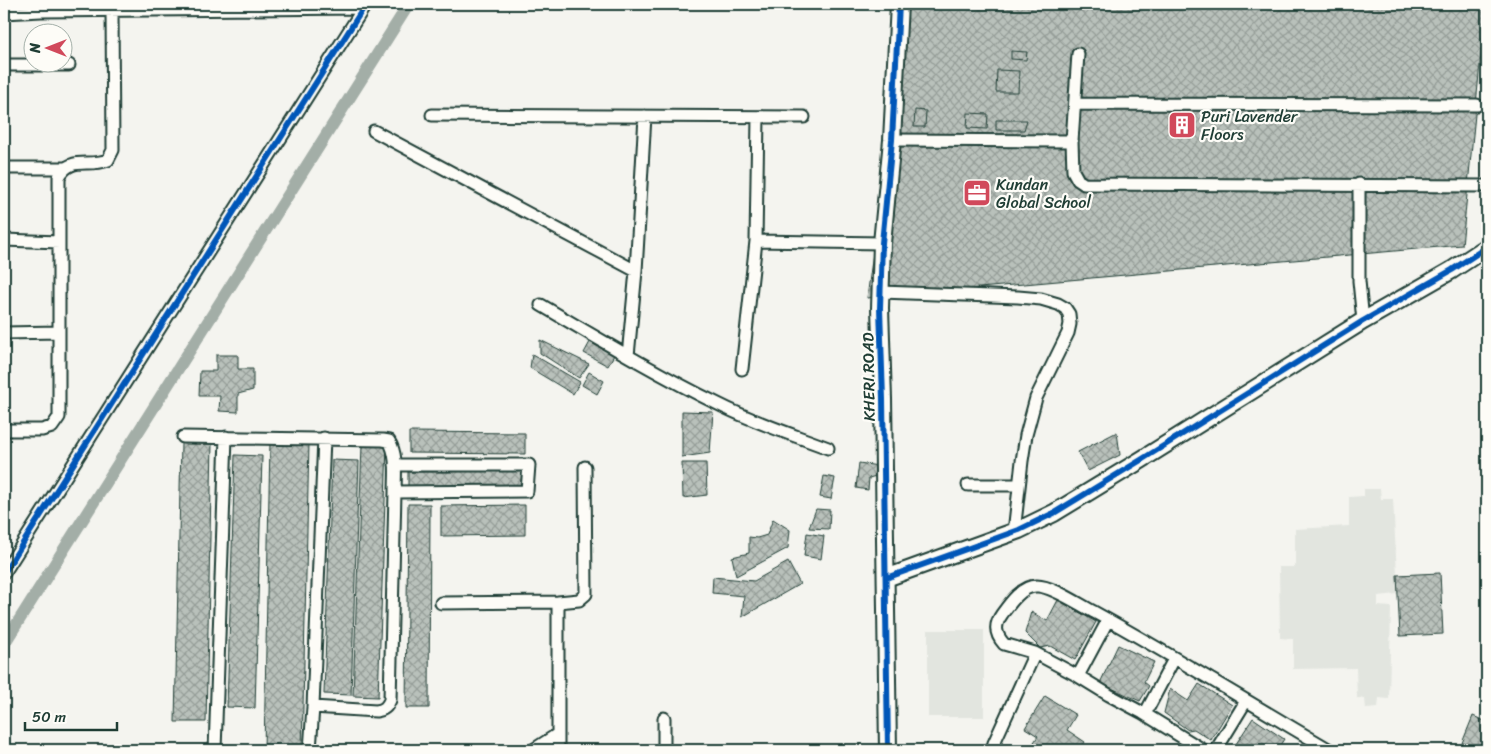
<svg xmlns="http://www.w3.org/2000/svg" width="1491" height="754" font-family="Sriracha,sans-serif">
<defs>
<pattern id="building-cross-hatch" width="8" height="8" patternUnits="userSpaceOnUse" patternTransform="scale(1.25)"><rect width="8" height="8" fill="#b9c1bb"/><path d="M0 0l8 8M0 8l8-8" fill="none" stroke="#969e99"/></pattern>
</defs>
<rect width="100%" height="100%" fill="#f4f4ef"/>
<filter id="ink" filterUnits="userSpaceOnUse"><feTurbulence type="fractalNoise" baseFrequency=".02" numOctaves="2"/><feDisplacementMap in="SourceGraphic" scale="10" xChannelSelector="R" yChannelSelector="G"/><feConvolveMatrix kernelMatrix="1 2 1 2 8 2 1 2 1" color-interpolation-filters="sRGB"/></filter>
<g filter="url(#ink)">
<path fill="#e2e5df" d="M1364,489H1380L1381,499H1393L1398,594L1378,596V606L1391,607L1389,699L1379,698L1378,708L1366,709L1365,699L1357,698L1356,668L1293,669V639L1280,638L1279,567H1295V529L1349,526V497L1364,496Z
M928,630H984V717H928Z"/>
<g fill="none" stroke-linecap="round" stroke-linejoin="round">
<path stroke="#a3aea7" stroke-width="12" d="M4,644L409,4"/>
</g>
<path fill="url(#building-cross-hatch)" stroke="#1f3d34" d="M906,4H1486L1462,245L867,298Z
M1011,51L1027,52L1026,60L1011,59Z
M997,70L1019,71L1018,92H996Z
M915,110L926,111L925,127H914Z
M968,113L988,114L987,129L967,128Z
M996,120H1027L1024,130H996Z
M540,340L589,364L579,378L540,353Z
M590,342L614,355L608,366L584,353Z
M532,354L580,382L573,394L530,368Z
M216,355H238V369H253V390L238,394V412L219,411L220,396H199L200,371H216Z
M589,372L604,381L597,394L582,385Z
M682,411L713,412L710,453L682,457Z
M409,432L525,433V454L409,453Z
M1117,432L1120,455L1088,471L1078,452Z
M270,442L309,443L302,750H264Z
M181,443H212L206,722H175Z
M362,445H387L378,697L353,696Z
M235,455L262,456L255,708L227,707Z
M332,460L359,461L351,695L324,694Z
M682,463H706L707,495L683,498Z
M859,463L878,466L876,476L869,478L868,490L856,488Z
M525,471V489L408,490V472Z
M824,476L835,478L831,499L820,497Z
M408,504H430L429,708H406Z
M525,505V535L441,536V506Z
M816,509L830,510L829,529L809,528Z
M773,519L790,530L788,548L736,576L732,557L749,553V537L757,538L767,535Z
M807,533L824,536L821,559L804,556Z
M788,562L800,584L742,617L744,596L712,593L713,577L754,581Z
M1440,573L1443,634L1400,636L1397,575Z
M1058,600L1096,622L1075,660L1050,646L1040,648L1025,633L1031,612L1047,621Z
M1118,645L1154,662L1144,682L1149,686L1140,701L1100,683Z
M1199,684L1232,705L1211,740L1194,729L1188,730L1164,713L1170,689L1188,701Z
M1045,696L1076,715L1067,730L1085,742L1080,750H1029L1038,736L1025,728Z
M1473,716L1487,722V750H1480L1462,743Z
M1253,718L1284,739L1277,750H1232Z"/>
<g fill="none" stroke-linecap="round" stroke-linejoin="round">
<defs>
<path id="street" d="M4,13L41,11L362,8
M1078,54L1072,141L1073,171L1078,180L1084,184L1487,186
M4,65H69
M1075,104L1477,105
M432,115L804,117
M374,131L636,271
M892,140L1072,141
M4,168H64
M1359,184V281L1363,321
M4,240L59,242
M756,241L882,243
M881,292L1018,297L1041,299L1058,304L1065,308L1069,314L1070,324L1068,333L1036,398L1026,435L1022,461L1014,532
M541,305C599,339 657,374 718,404C753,422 791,434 828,448
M4,333L59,332
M628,356L636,271L645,116
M742,369L756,241L758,117
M4,430H42L52,427L59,417V177C71,155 87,168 108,160L113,150L112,11
M183,437L383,440L389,441C398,455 395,476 395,492L390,700C387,707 384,710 376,711L313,707
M968,485H1019
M395,492L527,491L529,465H395
M4,573L366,4
M558,602L579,600L586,594L585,467
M441,603L558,602V750
M1078,676L1108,620
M1145,714L1174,659
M664,718V750
M215,750L226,437
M310,750L313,707L324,438
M533,750L558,734
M992,750L994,743L1035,653
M1203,750L1143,713L1109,695L1078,676L1035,653L1004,644C995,634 994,625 1002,614C1010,603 1022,586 1036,586C1051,585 1080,605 1094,612C1174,656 1251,704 1330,750
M1216,750L1246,701"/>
<path id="secondary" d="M886,578L1019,530L1054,513L1141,460L1363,321L1452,270L1487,247
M888,750L883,399L880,308L882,243L892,140L899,4"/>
</defs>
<use href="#street" stroke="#1f3d34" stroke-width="15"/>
<use href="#secondary" stroke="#1f3d34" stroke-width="20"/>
<use href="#street" stroke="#fdfcf7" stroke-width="11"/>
<use href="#secondary" stroke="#fdfcf7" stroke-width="16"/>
<defs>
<path id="cycleway" d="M4,573L366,4
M886,578L1019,530L1054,513L1141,460L1363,321L1452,270L1487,247
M888,750L883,399L880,308L882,243L892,140L899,4"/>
</defs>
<use href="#cycleway" stroke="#fdfcf7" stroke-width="9"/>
<use href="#cycleway" stroke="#0057b8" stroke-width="6"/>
</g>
</g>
<defs>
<symbol id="building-square" viewBox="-11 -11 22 22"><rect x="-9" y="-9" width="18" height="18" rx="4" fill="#d1495b" stroke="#fdfcf7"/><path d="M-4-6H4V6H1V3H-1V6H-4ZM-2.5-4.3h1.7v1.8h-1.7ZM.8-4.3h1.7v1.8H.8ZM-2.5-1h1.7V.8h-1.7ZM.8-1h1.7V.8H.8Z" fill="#fff"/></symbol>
<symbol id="office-square" viewBox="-11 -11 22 22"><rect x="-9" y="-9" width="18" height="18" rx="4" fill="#d1495b" stroke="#fdfcf7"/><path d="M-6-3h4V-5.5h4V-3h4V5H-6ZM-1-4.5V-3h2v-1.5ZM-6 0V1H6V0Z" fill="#fff"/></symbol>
</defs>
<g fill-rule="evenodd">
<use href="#building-square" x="1166" y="109" width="32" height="32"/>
<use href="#office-square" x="961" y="177" width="32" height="32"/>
</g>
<g text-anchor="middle" stroke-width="4.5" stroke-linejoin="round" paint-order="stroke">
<g font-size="16" fill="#1f3d34" stroke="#fdfcf7" text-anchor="start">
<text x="1201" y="122">Puri Lavender<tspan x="1201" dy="18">Floors</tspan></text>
<text x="996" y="190">Kundan<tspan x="996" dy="18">Global School</tspan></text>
</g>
<g font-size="16" fill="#1f3d34" stroke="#fdfcf7">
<text transform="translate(868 377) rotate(-91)" y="6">KHERI ROAD</text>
</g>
</g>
<rect width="1491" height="754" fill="none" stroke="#fdfcf7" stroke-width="20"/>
<rect x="10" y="10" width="1471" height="734" fill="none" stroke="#1f3d34" stroke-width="2" filter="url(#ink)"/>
<g transform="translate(48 48) rotate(270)"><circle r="24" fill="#fdfcf7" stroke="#a4b0a9"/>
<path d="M0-4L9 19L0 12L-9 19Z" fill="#d1495b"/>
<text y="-8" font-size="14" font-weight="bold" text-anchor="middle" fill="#1f3d34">N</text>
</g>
<path d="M25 722v8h92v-8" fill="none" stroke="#1f3d34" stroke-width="2.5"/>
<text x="32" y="722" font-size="15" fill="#1f3d34" stroke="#fdfcf7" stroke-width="4" paint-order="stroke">50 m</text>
</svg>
